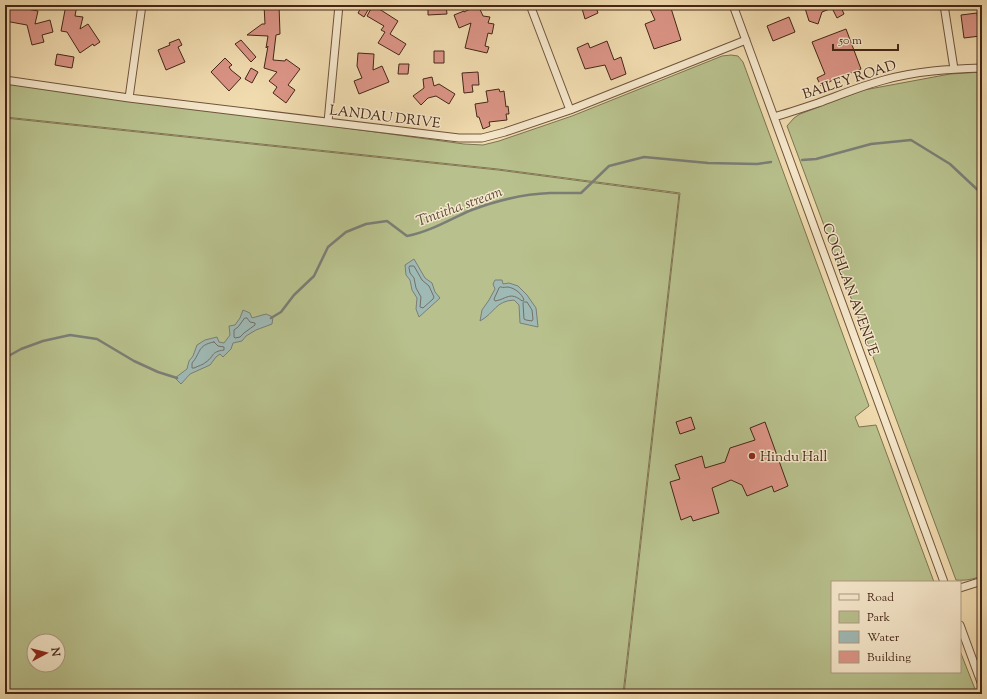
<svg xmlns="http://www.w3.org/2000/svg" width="987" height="699" font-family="'Sorts Mill Goudy',serif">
<rect width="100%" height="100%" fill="#f1dcb0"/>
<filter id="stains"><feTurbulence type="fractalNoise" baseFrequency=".005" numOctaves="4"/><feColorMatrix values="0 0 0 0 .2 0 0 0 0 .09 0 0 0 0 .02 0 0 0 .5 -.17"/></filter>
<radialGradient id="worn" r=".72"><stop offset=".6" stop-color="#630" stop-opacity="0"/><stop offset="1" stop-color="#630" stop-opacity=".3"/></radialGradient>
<path fill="#b8c18d" stroke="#7e7452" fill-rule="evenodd" d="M731,55L738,56L743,62L869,406L855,417L859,427L876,425L934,582H832V672H960V651L977,694H624L680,193L498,169L5,117V82L464,144L483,145L499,141L572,116L722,56Z
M982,72V576C973,579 966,581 956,580L787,126L794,118L800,114L864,90L950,74Z
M5,118L498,170L679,194L623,694H5ZM34,641H58V665H34Z"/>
<path fill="#9fb9b5" stroke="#7b7e76" d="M414,259L425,278L432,283L435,292L440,298L419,317L416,309L417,298L412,290L410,280L406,275L405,265Z
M495,280H502L503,284L509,283L518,286L527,295L536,308L538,327L520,323L519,305L514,300C495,301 495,313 480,321L482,310L489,300L495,289L493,284Z
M243,310L250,313L252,318L266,314L273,317L272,324L256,330L246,336L242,341L233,343L231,349L223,357L220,354L216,357L210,365L190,374L181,384L175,378L187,369L189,361L193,356L197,345L205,340L217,337L219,342L224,343L230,335L229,326L235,325L240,318Z"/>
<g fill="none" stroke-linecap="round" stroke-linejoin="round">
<path stroke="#727066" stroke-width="1" d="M410,266H414L422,280L429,286L434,297L433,299L423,308L420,307L421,297L416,288L414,278L410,273L409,268Z
M501,287C503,288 506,287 508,287C515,288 522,294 524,300L522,301C510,291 507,299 495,301L494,299L499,288Z
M524,302H527L532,310L533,319L532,321L526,320L524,319L523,303Z
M245,318H247L250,322L255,323V325L244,333L240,337L235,338L234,337V330L238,327Z
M214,342L218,346L224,347V350C210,352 215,356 206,362C203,365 198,366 194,368H192V363C201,353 197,345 214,342Z"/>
<path stroke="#7b7e76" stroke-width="2.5" d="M802,160L816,159L871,144L911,140L950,164L982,194
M271,318L281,312L294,295L314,276L328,247L346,232L366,224L387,221L407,236C429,232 449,220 469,211C495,201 523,194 550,193C560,193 571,193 581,193L609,166L644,157L708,163L757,164L771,162
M5,358L21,349L43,341L70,335L97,339L134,361L158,372L177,378"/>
</g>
<path fill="#dc9587" stroke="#442617" d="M5,5L38,11L35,24L50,20L53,32L42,35L44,42L32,45L27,25L5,21Z
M66,5H77L75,16L83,17L80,29L88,24L100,42L94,46L93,44L80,53L67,32L61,31Z
M264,5H279L280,34L276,35L273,60L285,61L286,59L300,69L288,85L295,90L286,103L273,93L277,87L269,81L277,72L264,68L268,46L266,48L268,36L247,35L262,24H265Z
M373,5L398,21L390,34L406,44L399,55L378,43L385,32L381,30L384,26L367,16Z
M428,5H446L447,14L428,15Z
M478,5L483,16L490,17L488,23L494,24L492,34L488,33L485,46L489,47L487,53L465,48L471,23L459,28L454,15L464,11V12Z
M581,5H595L598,13L585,19Z
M666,5H670L681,40L654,49L645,24L655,20L650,9Z
M804,5H840L844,14L837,18L832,8L822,12L818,24L809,21Z
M362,6L368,10L364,17L358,13Z
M977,13L980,36L964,38L961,15Z
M789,17L795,32L773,41L767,26Z
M846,29L861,69L833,80L821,86L817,78L825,74L812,42Z
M179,39L182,45L178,47L185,62L166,70L158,50L170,45L169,43Z
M241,40L256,57L251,62L235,44Z
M607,41L614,60L621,57L626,74L611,80L605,65L585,69L577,48L588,43L590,48Z
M434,51H444V63H434Z
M358,53L374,54L373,70L382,66L389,82L359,94L354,81L362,78L357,66Z
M57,54L74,57L72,68L55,65Z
M225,58L232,65L229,67L231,70L241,78L229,91L211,72Z
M399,64H409L408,74H398Z
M251,68L258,72L252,83L245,79Z
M478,72L479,85H472L473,92L464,93L462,73Z
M432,77L434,86L439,84L455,94L449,104L436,96L428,98L421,105L413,96L424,88L423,79Z
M499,89L500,92L504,91L506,107L508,106L509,114H506L507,120L489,122L490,126L483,129L479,117H477L475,104L488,102L486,91Z
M691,417L695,429L680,434L676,422Z
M765,422L788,486L774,492L772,486L747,496L742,485L731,480L712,488L719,513L693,521L691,516L681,520L670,482L680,479L675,465L702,456L705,468L725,462L730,448L755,440L750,428Z"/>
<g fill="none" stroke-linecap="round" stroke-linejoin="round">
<defs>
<path id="street" d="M530,5L570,110
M733,5L944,582
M944,5L954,69
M5,80L129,98L459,138H482L505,132L570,110L746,40
M129,98L142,5
M774,117C788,113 803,108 818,103C840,95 861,86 884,80C916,71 949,69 982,68
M328,122L339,5
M960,588L982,581
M960,625L982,685"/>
</defs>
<use href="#street" stroke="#6f543d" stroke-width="9"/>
<use href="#street" stroke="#f6e8cc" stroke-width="7"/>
</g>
<circle fill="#8f2418" stroke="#f6e8cc" stroke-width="1.5" cx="752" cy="456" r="4"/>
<g text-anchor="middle" stroke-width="3" stroke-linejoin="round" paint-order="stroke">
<g font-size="14" fill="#442617" stroke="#f6e8cc">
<text transform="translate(849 79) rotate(-18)" y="5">BAILEY ROAD</text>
<text transform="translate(385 116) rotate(7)" y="5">LANDAU DRIVE</text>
<text transform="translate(851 289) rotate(70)" y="5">COGHLAN AVENUE</text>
</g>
<g font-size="14" fill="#442617" stroke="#f6e8cc" text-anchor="start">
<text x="760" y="461">Hindu Hall</text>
</g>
<g font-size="15" font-style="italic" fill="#5b4b3e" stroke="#f6e8cc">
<text transform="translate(459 206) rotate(-20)" y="5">Tintitha stream</text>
</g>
</g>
<rect width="987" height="699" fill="none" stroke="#f1dcb0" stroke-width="20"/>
<rect x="6" y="6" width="975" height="687" fill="none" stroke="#442617" stroke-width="2"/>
<rect x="10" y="10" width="967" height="679" fill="none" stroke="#442617"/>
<rect x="831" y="581" width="130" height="92" fill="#f6e8cc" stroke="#af9a84"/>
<rect x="839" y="594" width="20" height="6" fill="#f6e8cc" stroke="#af9a84"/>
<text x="867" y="601" font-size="12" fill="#442617">Road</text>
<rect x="839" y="611" width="20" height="12" fill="#b8c18d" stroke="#af9a84"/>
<text x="867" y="621" font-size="12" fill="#442617">Park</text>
<rect x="839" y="631" width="20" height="12" fill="#9fb9b5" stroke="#af9a84"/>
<text x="867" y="641" font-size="12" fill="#442617">Water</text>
<rect x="839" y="651" width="20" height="12" fill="#dc9587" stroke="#af9a84"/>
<text x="867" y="661" font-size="12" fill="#442617">Building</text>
<g transform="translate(46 653) rotate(83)"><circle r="19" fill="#f6e8cc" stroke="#af9a84"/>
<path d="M0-3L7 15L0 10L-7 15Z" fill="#8f2418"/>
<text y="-6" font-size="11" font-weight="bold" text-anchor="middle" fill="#442617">N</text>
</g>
<path d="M833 44v6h65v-6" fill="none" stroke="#442617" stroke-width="2"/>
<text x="839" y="44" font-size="12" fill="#442617" stroke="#f6e8cc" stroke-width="3" paint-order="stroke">50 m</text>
<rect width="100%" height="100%" filter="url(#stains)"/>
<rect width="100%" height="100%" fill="url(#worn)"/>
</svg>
